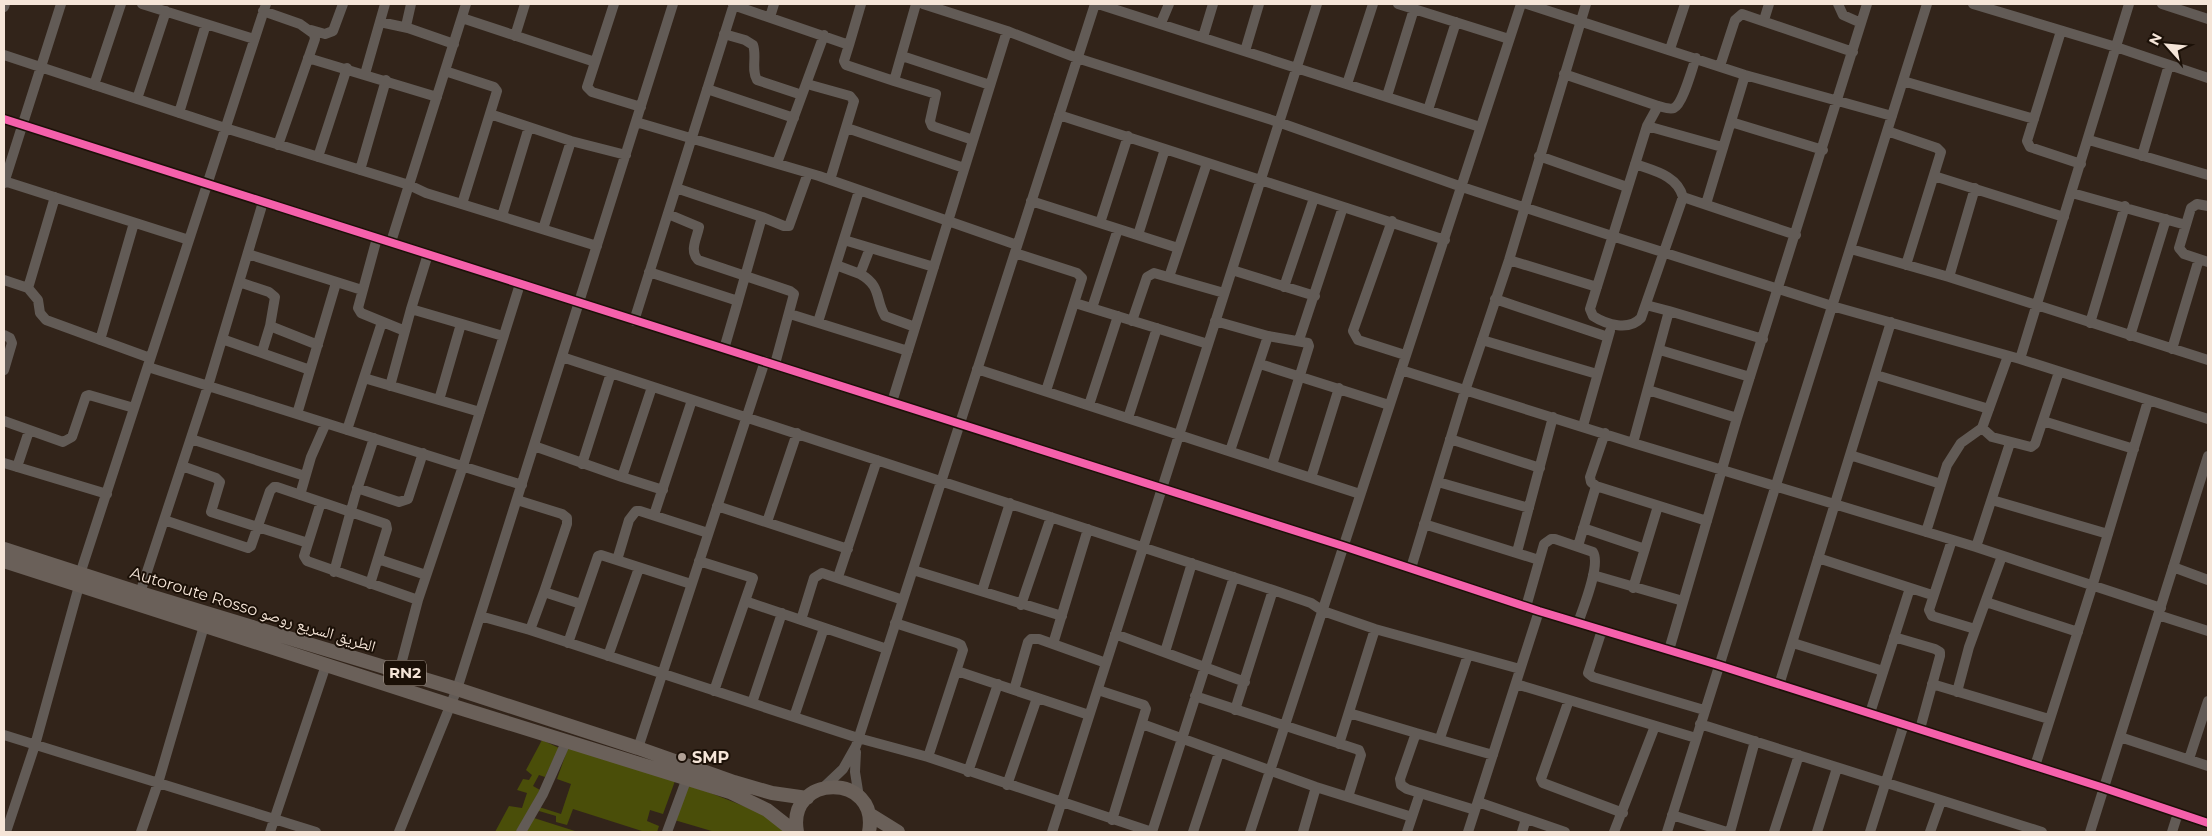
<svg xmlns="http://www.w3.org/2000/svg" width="2212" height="836" font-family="Montserrat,'Noto Naskh Arabic',sans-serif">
<rect width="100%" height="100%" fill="#32241a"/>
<path fill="#4a4e09" d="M542,740L559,748L545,777L539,775L533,786L540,790L516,832H495L509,806L522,808L527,793L517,790L523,779L529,780L532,775L526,770Z
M568,748L675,781L663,814L650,810L647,821L659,826L657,832H645L573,809L567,825L556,822V816L539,811V807L561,814L571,784L557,779Z
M685,783L764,814L789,832H715L671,819Z
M534,818L578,832H526Z"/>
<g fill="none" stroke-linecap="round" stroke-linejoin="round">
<path stroke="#625b56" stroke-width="10" d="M142,4L254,39
M411,4L406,26L408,28L454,44
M614,4L587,87L592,92L641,107
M923,4L1007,31L1077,58L1278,122L1462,187L1612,236L1832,306L2020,359L2208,419
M1098,4L1480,127
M1398,4L1509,39
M1527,4L1745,75L1892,116
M1838,4L1843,15L1861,23
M1973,4L2116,47L2208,78
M2162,4L2208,19
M733,5L849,45L861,4
M4,7L5,4
M263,11L300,24L314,34L315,39L278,145
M770,17L774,4
M462,18L595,62
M1764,20L1769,4
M380,22L408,28
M1161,23L1169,4
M311,30L325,34L333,31L343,4
M2061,31L2027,141L2030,147L2081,164
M724,34L745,40L753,45C757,56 751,70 757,80L802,95
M515,36L525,4
M1203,37L1213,4
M849,45L844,61L846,65L894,81L916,4
M1670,49L1685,4
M1245,51L1259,4
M4,55L225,128L409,185L426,193L597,246
M902,56L990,85
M308,58L437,97
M1720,66L1735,20L1742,14L1853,52
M445,71L494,87L497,91L462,204
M365,74L385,4
M1564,74L1658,106C1663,107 1670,110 1674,108C1683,104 1692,68 1696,58
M894,81L936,94L930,121L932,126L973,140
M1903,81L2034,119
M807,84L850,96L854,101L830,180
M1347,84L1373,4
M94,85L121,4
M707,89L794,118
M1387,96L1414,9
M137,99L166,11
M1658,106L1647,126L1590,309L1593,316C1607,325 1629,331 1641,318L1683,197L1796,235
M1428,110L1456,22
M179,113L206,24
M490,114L571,141L626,155
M1059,115L1165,149L1138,235
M4,119L1343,546L1539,611L1718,665L2104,788L2208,823
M636,122L819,176L1017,245
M1731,122L1823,150
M1647,126L1722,147
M847,128L964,168
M1887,131L1937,148L1941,152L1906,265
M2089,140L2208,175
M1165,149L1445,240
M1539,156L1627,187
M2142,156L2169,65
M318,157L347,68
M777,163L824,35
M1635,164C1654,171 1677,175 1683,197
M360,170L386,80
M1934,176L2064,217
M4,181L189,240
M4,183L61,4
M676,188L762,217L738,301
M2072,193L2186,225
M55,197L28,288L38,300L40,313L46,320L150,358
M1031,201L1178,248
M1706,204L1745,75
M2208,206L2197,204L2191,208L2179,248L2184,254L2208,262
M668,214L699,227C697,238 689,250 698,260L790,291L794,294L775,364
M502,216L529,127
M762,217L784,226H789L808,173
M1392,221L1353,331L1358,340L1405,355
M1100,223L1128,136
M543,229L571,141
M377,238L358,308L361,313L405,331
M844,240L934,267
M391,242L466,4
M1851,249L1949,277L1975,188
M1015,253L1077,273L1082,278L1046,391
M248,254L362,290
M1509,260L1597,287
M836,265L860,274L870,248
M1232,270L1315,296
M649,272L738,301L724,349
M860,274C882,286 875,300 885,316L915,327
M1169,277L1207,163
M1949,277L2208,360
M4,280L28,288
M239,282L269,292L275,297L270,326L262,352
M1284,287L1314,198
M1495,299L1608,337
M1075,303L1208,344
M1646,305L1669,311
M1092,308L1118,229
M411,309L503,336
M790,314L908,351
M634,321L734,4
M1132,321L1147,277L1154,273L1224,293
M1215,321L1268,336L1308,343L1309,346L1272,465
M818,322L859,191
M2090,323L2125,206
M270,326L318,345
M4,335L10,338L12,343L4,370
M2130,336L2166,219
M222,339L310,370
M100,340L134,223
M1299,340L1343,207
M1482,340L1597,374
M2172,349L2199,259
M1660,350L1750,377
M562,357L1273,590L1311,603L1323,611L1375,629L1520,669
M2020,359L2129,4
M1260,364L1389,405
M148,367L522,485
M977,369L1360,494
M1401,370L1633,443L1976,547L2161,608
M1876,375L1989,409
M364,378L480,412
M390,386L411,309L428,254
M1648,390L1737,418
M439,400L461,324
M892,402L1007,31
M1089,405L1118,316
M297,414L336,283
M1128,418L1157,328
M4,421L63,442L72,437L86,396L89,395L134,408
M2043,421L2134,449
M1583,426L1610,331
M1982,428L1992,437L2031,447L2035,444L2059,372
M347,430L382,322
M1605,433L1590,477L1591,482L1596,486L1707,521
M191,439L305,476
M1450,439L1540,468
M1633,443L1669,311L1763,339
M534,446L622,477L652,387
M1230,451L1268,336
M1850,455L1941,484
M4,463L107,494
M582,464L611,373
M182,466L216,478L220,482L211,512L308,543
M17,467L29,431
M622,477L663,490
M1311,478L1339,388
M1438,482L1529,508
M357,488L399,502L408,499L423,453
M300,495L311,457L326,423
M517,500L562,514L567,518V524L544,592L581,604
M1992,500L2108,534
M321,502L304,556L307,561L418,600L463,466L520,284
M717,506L848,549
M654,515L692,400
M164,520L248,548L251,546L270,491L274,487H277L386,524L387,529L370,584
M767,522L797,433
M1424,524L1539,560
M1583,528L1645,549
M1926,532L1947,465L1961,443L1982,428L2008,356
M1952,540L1929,610L1932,616L1975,629
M1578,546L1596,486
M1976,547L2010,443
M1517,552L1553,417
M1818,558L1932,595
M378,559L426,575
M617,560L629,520L636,511H640L708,533
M699,561L753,578L745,601L887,649
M2173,567L2208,580
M1411,568L1465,391L1509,260L1586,4
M913,570L1062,616
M334,572L355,496L374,438
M80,574L266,4
M1593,575L1683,601
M838,577L877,460
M1633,588L1658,506
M982,591L1010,503
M140,593L208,386L263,202
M1986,602L2078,632
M1021,605L1051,517
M1526,607L1544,544L1551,539H1555L1593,552C1601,565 1583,608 1578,623
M2158,615L2208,631
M480,616L530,630L858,738L928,757L1152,832
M801,620L814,578L822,573L903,600
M895,623L957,643L961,645L963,650L928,757
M530,630L544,592
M1602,630L1588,673L1593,677L1704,710
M1115,634L1245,682
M1894,637L1935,649L1940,652V656L1920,729
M568,643L598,556L601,555L691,584
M1793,643L1883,671
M1053,644L1088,529
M1669,650L1737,418L1867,4
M1165,652L1192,563
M608,656L639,568
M957,671L1089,715
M399,672L418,600
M1516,684L1696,738
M1932,684L2049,719
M1779,685L1891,322
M1014,690L1028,642L1031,639H1039L1106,663
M1098,690L1144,705L1146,709L1112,820
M714,691L745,601
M1957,692L1969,647L2002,556
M1195,696L1359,750L1361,755L1348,797
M1569,700L1541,779L1543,783L1623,813
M752,703L782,613
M1235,710L1273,590
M1349,713L1416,733
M1870,713L1910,588
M794,717L824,628
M1142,724L1316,787L1412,817
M1700,724L2042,832
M4,735L316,832
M2120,737L2208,766
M1440,738L1468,655
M1339,744L1375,629
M638,748L765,361
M856,752L855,772L859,797
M2189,759L2208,701
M2035,766L2092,587L2148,401
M968,772L998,684
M1007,785L1037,698
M824,787L843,769L856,746L1095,4
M1478,802L1565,832
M1475,810L1407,789L1401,785L1400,779L1416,733L1493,755
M1672,815L1727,832
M6,832L35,745L79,586
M141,832L158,783L204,626
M270,832L326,665
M399,832L457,689L673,4
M521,832L543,794L566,742
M667,832L687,778
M1052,832L1317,4
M1152,832L1234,577
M1193,832L1219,753
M1250,832L1521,4
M1303,832L1316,787
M1407,832L1420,793
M1468,832L1539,611
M1522,832L1526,819
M1614,832L1655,726
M1667,832L1927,4
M1730,832L1755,741
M1774,832L1799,755
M1817,832L1837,768
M1870,832L1904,724
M1930,832L1941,801
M2090,832L2208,456
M2172,832L2178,813"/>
<path stroke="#6a6059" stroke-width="14" d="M4,549L140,593L457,689L638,748L734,782L772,793L807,798
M4,561L450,705L730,792L767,810L795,832
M869,814L898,832
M797,832C786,773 880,772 869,832"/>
<defs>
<path id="cycleway" d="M4,119L1343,546L1539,611L1718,665L2104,788L2208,823"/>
</defs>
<use href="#cycleway" stroke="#1b1007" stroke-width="11"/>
<use href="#cycleway" stroke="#f560ab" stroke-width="8"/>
</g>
<circle fill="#b1a196" stroke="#1b1007" stroke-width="2" cx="682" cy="757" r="5"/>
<g text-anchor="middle" stroke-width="4" stroke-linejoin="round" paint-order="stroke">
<rect fill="#1b1007" stroke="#b4a599" stroke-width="1" x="384" y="660.5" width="42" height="25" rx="4"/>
<g font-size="15" font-weight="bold" fill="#f5e5d8">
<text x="405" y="678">RN2</text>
</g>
<g font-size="16" fill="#f5e5d8" stroke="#1b1007">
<text transform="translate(253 609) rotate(17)" y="6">Autoroute Rosso الطريق السريع روصو</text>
</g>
<g font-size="16" font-weight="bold" fill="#f5e5d8" stroke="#1b1007" text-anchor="start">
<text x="692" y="763">SMP</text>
</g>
</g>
<rect width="2212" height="836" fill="none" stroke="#f5e5d8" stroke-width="10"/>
<g transform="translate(2167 45) rotate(297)" stroke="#1b1007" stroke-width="4" paint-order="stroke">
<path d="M0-4L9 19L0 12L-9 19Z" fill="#f5e5d8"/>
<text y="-8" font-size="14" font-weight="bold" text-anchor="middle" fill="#f5e5d8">N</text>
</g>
</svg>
